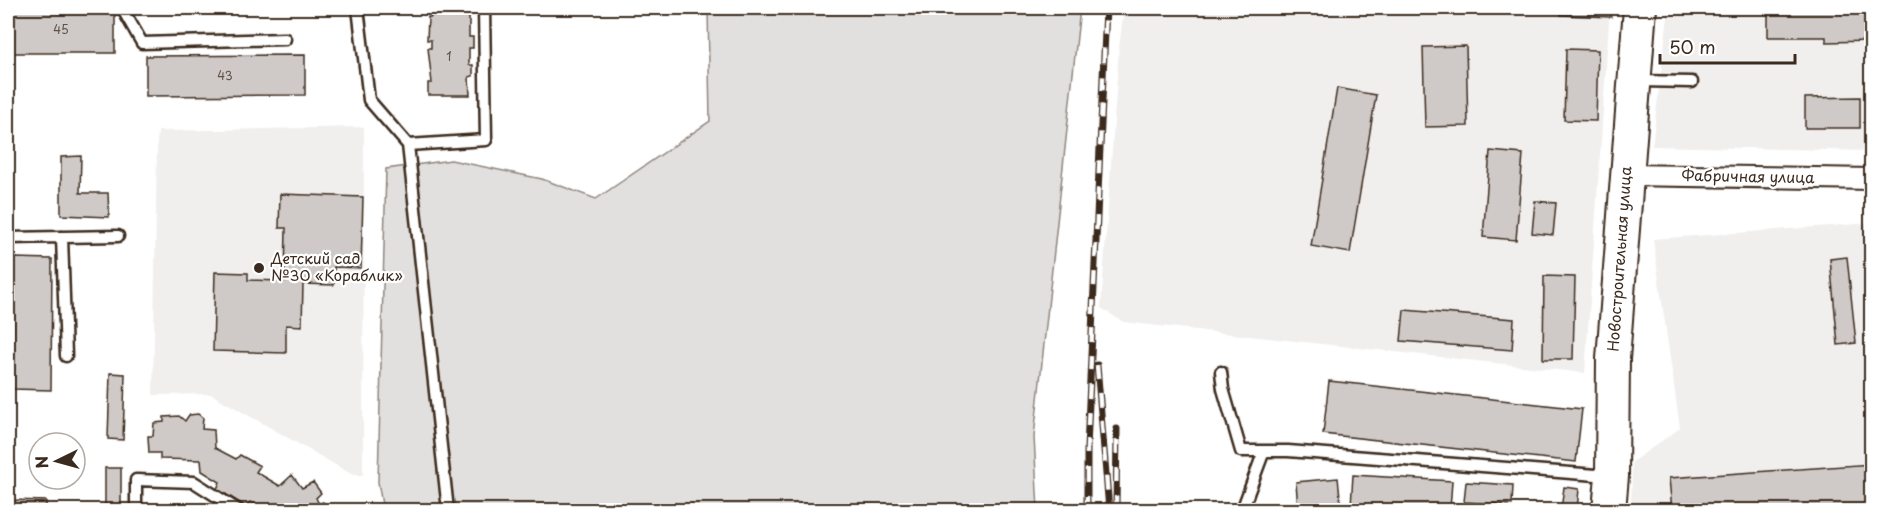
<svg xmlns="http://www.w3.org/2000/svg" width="1879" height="518" font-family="'Playpen Sans',sans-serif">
<rect width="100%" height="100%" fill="#fff"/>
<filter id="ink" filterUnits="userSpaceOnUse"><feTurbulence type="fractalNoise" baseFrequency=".0167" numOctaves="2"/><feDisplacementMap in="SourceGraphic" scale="12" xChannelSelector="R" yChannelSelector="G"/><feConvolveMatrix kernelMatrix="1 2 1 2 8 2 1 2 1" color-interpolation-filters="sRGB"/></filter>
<g filter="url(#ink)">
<path fill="#f1efee" d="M1124,8H1610L1585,373L1123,322L1101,308L1119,48Z
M1669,8H1871V151L1652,146Z
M364,127L363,475H353L211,394L153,395L157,142L158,131Z
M1871,223V510H1631L1632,462L1680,428L1653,239Z"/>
<path fill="#e2e0de" stroke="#8e857e" stroke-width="1.5" d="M708,8H1080L1034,437L1038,510H383L378,482L386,169L451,160L542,179L596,199L710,121Z"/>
<path fill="#cfcac7" stroke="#3b2a1e" stroke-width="1.5" d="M8,8H115V53H8Z
M431,8H473V10H469V37H473V48H469V65H473V76L469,77L470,95H428V83H432L428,48H431V40H427L428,17H431Z
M1561,8H1611V17L1561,15Z
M1748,8H1872V41L1826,42V37H1768V8Z
M1466,46L1468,126L1425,127L1423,47Z
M1566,49L1598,50L1596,121L1564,120Z
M305,55V95L146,96V56Z
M1337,88L1376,95L1350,253L1311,246Z
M1860,97V128H1805V98Z
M1490,151L1523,154L1516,240L1483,237Z
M81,156L80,193H108L109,217L61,215V157Z
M280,194L363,197L361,268L334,267V285L303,284L302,326L286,325V353L213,351L215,272L248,273V280L285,281L286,228H279Z
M1535,201L1556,203L1553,235L1532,233Z
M1847,257L1856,343L1838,345L1830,259Z
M14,258L52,259L51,390L12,389Z
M1544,276L1575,277L1573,359H1543Z
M1404,310L1514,319L1512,350L1401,341Z
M110,373L125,374L123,440L108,439Z
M1329,381L1582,409L1576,462L1323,434Z
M198,414L203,418L202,429L214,430L215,448L236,459L240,455L260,466L256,472L280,486L292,475L302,488L313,482L321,493L316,498L319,504L323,502L328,510H281L276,503L267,509L250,502L245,506L217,489L220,482L202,471L201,460L160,459V453H149L148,436H153L154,423L164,422V417L179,416L185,421L189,415Z
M1872,464V510H1672L1669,478Z
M105,468H121V510H105Z
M1353,475L1452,481L1450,510L1351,506Z
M1338,478L1341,506L1298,510L1296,482Z
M1466,482L1513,485L1512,505L1464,502Z
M1564,487L1579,489L1577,510H1561Z
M9,500L46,501V510H9Z"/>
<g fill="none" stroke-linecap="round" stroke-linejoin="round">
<defs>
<path id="lane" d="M122,8L142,43L285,39
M358,8L369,100L408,145L448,510
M1638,81L1692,82
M408,145L486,140L484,8
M62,237L66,356
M8,238L118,236
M1221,372L1223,389L1241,451H1288L1609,476
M136,510V480L194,482L238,510
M1242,510L1264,451"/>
<path id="street" d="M1625,175L1872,179"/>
<path id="primary" d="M1609,510L1612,476L1613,359L1640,8"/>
</defs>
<use href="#lane" stroke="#3b2a1e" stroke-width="15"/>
<use href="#street" stroke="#3b2a1e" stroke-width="24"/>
<use href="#primary" stroke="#3b2a1e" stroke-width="36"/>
<use href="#lane" stroke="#fff" stroke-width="10"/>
<use href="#street" stroke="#fff" stroke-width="20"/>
<use href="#primary" stroke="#fff" stroke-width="32"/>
<defs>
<path id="rail" d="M1097,365L1109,510
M1087,510V449L1106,8
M1116,510L1117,429"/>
</defs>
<use href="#rail" stroke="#3b2a1e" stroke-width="7"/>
<use href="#rail" stroke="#fff" stroke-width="4.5" stroke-dasharray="14" stroke-linecap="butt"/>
</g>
</g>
<circle fill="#3b2a1e" stroke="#fff" stroke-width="2" cx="259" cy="268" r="6"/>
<g text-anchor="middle" stroke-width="4.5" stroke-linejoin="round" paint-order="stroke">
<g font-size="12" fill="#605248">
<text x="61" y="34">45</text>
<text x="449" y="61">1</text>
<text x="225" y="80">43</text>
</g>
<g font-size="15" fill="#3b2a1e" stroke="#fff">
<text transform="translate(1748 177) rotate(1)" y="5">Фабричная улица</text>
<text transform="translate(1620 259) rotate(-86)" y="5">Новостроительная улица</text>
</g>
<g font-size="15" fill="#3b2a1e" stroke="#fff" text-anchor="start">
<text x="271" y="264">Детский сад<tspan x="271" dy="17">№30 «Кораблик»</tspan></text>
</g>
</g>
<rect width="1879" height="518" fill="none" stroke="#fff" stroke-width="30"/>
<rect x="15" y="15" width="1849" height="488" fill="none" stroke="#3b2a1e" stroke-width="2" filter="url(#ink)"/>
<g transform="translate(57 461) rotate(265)"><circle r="28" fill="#ffffff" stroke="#b1aaa5" stroke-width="1.5"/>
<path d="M0-4.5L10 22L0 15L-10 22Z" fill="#3b2a1e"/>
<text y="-9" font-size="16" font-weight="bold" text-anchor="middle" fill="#3b2a1e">N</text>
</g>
<path d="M1660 54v9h135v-9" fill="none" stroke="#3b2a1e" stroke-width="3"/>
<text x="1669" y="54" font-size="18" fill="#3b2a1e" stroke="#ffffff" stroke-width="4.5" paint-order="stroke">50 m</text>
</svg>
